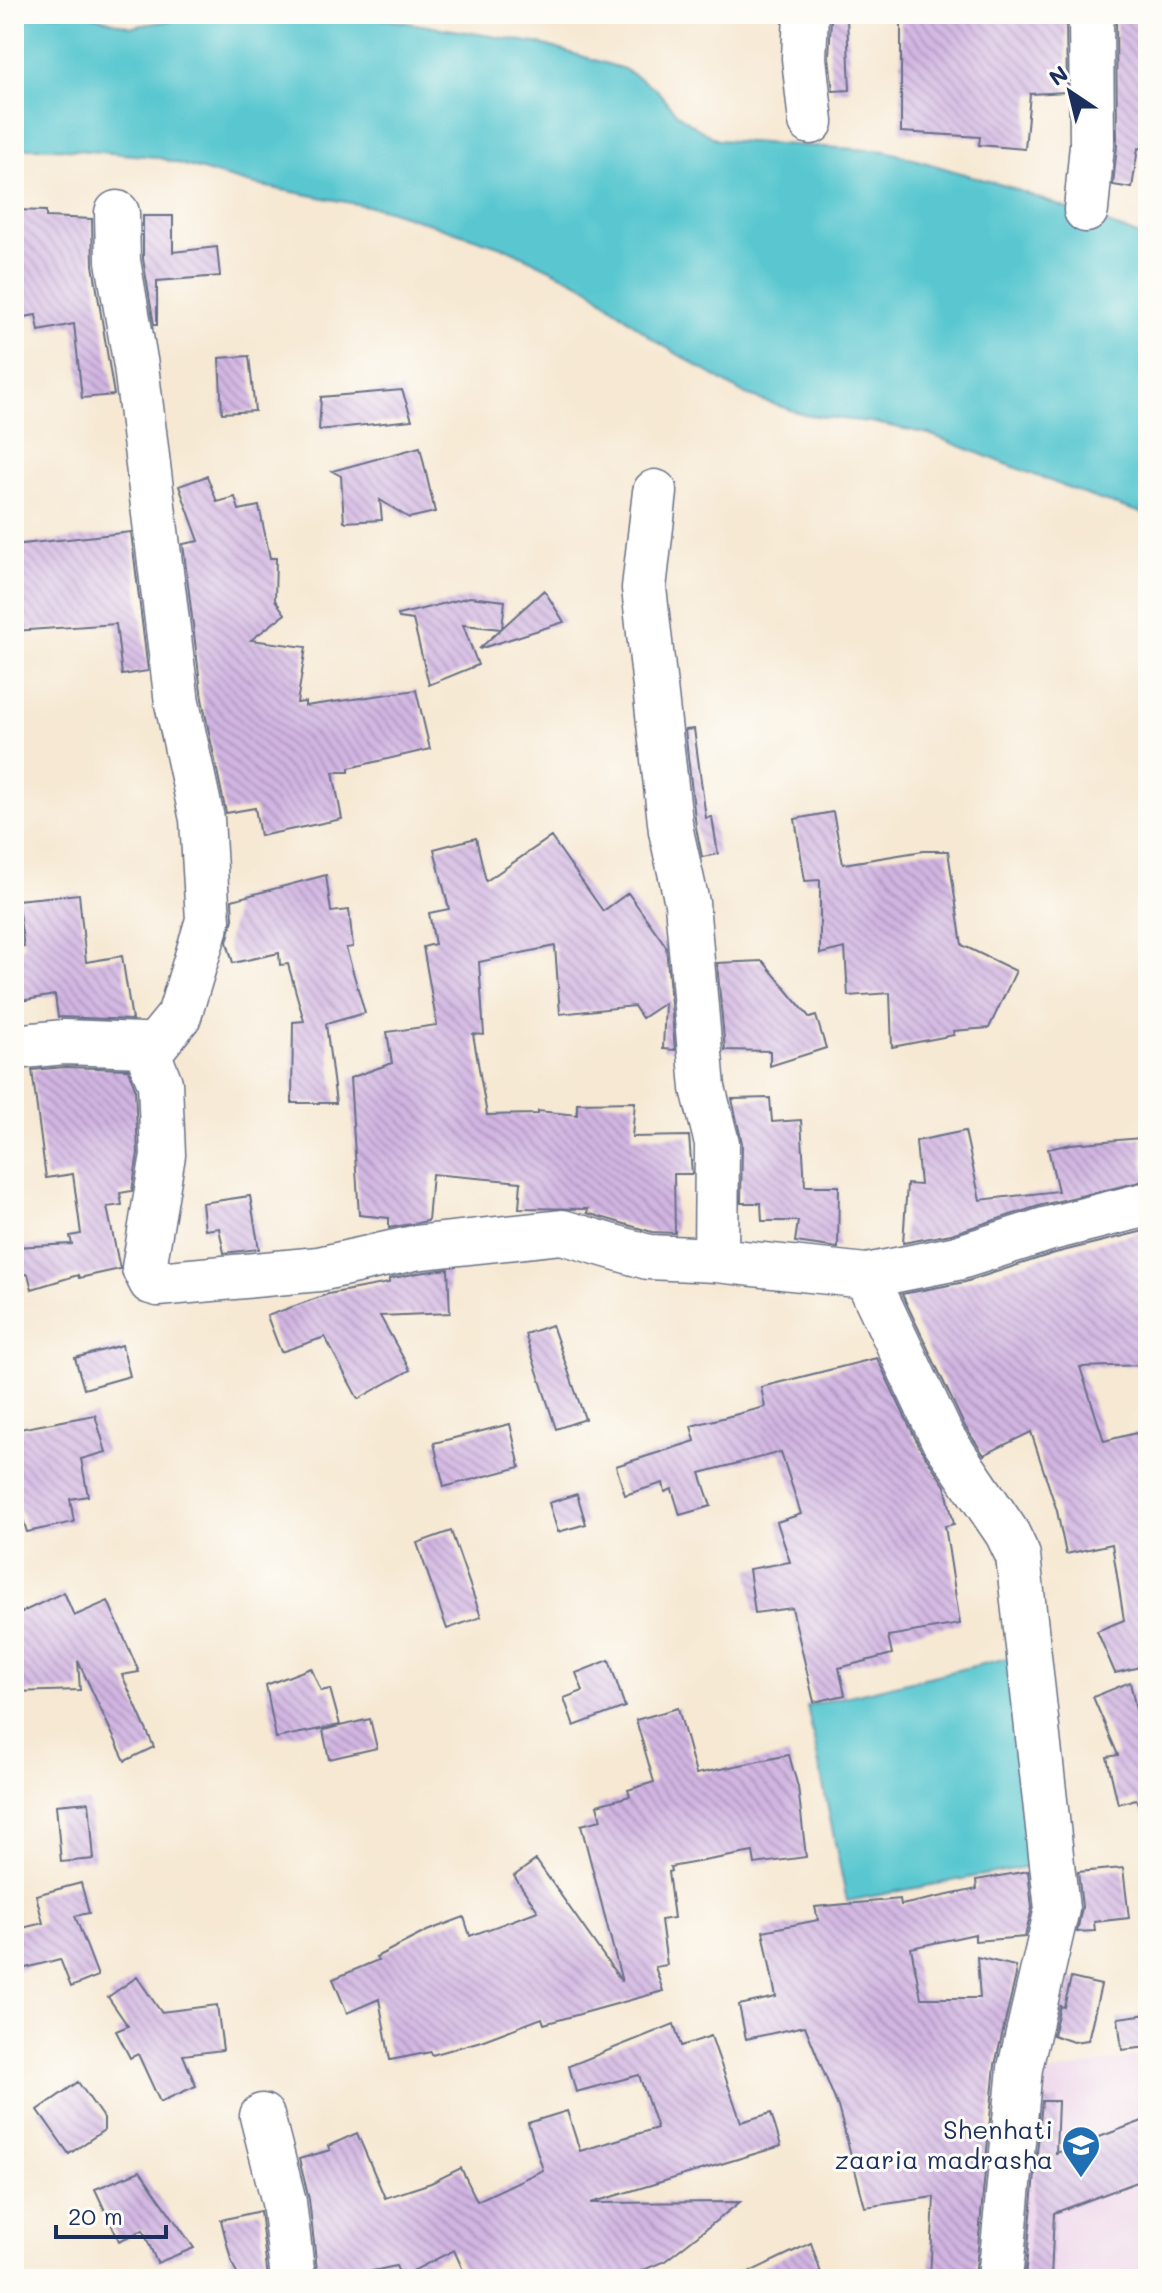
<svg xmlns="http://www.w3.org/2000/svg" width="1162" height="2293" font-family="Mali,sans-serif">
<defs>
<pattern id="building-back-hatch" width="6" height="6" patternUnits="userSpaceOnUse" patternTransform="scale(2)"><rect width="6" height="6" fill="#d2b5e2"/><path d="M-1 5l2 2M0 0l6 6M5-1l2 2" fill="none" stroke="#aa94ba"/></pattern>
</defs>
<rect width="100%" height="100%" fill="#fdfcf7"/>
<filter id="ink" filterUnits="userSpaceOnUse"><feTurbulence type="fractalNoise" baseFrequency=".0125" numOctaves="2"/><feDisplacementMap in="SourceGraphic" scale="16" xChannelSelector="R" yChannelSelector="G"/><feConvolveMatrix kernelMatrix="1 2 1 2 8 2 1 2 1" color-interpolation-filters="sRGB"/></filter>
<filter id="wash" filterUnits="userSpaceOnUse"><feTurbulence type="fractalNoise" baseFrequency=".006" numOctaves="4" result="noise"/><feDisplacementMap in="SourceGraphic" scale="32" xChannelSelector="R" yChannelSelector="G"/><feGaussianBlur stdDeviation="1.8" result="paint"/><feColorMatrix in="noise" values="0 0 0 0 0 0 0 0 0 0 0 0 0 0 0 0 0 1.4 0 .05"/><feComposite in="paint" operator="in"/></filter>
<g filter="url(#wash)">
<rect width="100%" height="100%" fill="#f6e8d2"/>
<path fill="#ecd1e9" d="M1148,2054V2279H1006L1023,2078Z"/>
<path fill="#5ac7d0" stroke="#3a7b97" stroke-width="2" d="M14,14H86L131,27L211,14H352L541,44L624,69L656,89L676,113L697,128L718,140L886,151L1009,187L1148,239V515L1094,498L929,434L870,422L806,415L746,395L654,340L588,287L508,249L388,210L251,184L156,157L55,148H14Z
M1016,1656L1041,1864L847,1901L807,1706Z"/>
<g id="blocks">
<path fill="url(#building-back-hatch)" d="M901,14H992V19L1066,14L1067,92L1030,94L1025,149L979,145L980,137L901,132Z
M1116,14H1148V149L1138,148L1132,188L1113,185L1117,145Z
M831,18H847L850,90L833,91L829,57Z
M14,210L46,211V217L92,219L93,265L114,395L82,398L74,324L39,331L36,315L14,319Z
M143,216H173V252L217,247L220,276L157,281V325H154L143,259Z
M249,356L255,411L222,413L219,358Z
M402,390L412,420L319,430L321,397Z
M420,447L435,512L409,518L380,500L382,520L344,522L341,476L332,471Z
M207,476L217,502L235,497L239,510L259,506L270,558H276L275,600L285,614L251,640L306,647L297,703L305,702V706L416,690L430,749L349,768V772H333L342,819L260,836L255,808L226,813L202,699L183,544L199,541L179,486Z
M131,532L148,671L122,675L116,624L14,631V545Z
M544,590L564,622L479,649L501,629L463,625L478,665L429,685L413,620L399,618L398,615L470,597L505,601L502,628Z
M694,729L706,818L712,817L718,854L702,857L696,827L685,730Z
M833,812L843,864L923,851H948L962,945L1016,971L989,1028L953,1031L954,1035L892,1047L890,993L848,996L845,948L820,954V880L805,881L795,819Z
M551,837L603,911L628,893L666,946L675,1050L663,1049L665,1003L642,1018L634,1006L560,1014L555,946L479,962L484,1035L473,1034L487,1115L538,1114V1111L577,1115V1103L635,1102L632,1137L689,1136L692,1174H674L675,1233L652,1232L587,1213L588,1209L519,1208L521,1182L432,1174L428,1221L389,1228V1218L359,1215L350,1078L392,1063L387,1032L437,1025L423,947L435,944L429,913L449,909L434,849L476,838L486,881Z
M326,875L331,912L349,910L353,947L346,948L365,1013L326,1024L336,1103H292L293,1022L304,1021L288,964L280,965L279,953L233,963L227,942L233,919L232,900Z
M79,894L86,962L122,956L132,1020L58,1017L55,995L20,1001L14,971V949L24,947L17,900Z
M763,961L810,1018L816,1016L826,1048L770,1066V1051L725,1050L717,963Z
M65,1067L128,1069L135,1088L138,1153L132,1191L120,1193L122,1205L107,1207L120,1269L79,1278L78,1275L32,1289L28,1274L14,1275V1247L72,1244L70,1236L81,1234L73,1174L46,1178L32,1070Z
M770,1098L772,1122L801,1120L805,1186H839L838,1248L795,1242L798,1221H762L761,1203H741L742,1143L732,1099Z
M965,1131L980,1200L1058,1191L1048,1149L1071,1144L1141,1138L1144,1171L1148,1170V1180L1042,1205L951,1234L903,1243L907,1184L920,1185L916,1141Z
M250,1196L259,1249L224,1253L219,1228L205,1230L202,1203Z
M1148,1230V1326L1145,1327L1146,1365L1080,1367L1104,1441L1140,1432L1148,1461V1665L1115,1673L1097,1631L1124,1620L1112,1544L1066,1554L1057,1511L1031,1432L984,1455L964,1425L902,1294L965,1282L1055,1253Z
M448,1269L450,1313L380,1316L410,1370L358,1399L325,1337L281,1352L267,1316L328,1294L389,1283V1279L418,1273Z
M552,1325L585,1419L556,1429L525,1334Z
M122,1345L130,1376L84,1389L75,1358Z
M877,1358L920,1448L945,1486L954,1524L945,1526L960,1624L888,1636L892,1654L839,1668L845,1695L814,1702L792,1608L755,1613L749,1569L790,1562L777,1522L801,1514L781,1452L700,1473L711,1506L680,1515L672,1489L665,1492L663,1483L625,1495L616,1466L695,1441L691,1426L765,1407L761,1387Z
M95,1415L106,1452L81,1459L88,1496L70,1499L74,1522L27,1532L14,1490V1430Z
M510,1424L520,1467L444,1487L434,1443Z
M577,1494L586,1524L558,1532L549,1503Z
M451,1531L481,1617L447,1629L417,1543Z
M64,1592L74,1616L108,1601L139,1672L122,1675L154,1747L125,1761L78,1661L80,1690L14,1692V1616Z
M609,1660L625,1707L574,1726L564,1698L583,1691L576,1673Z
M311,1668L321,1691L330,1689L340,1725L276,1738L266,1685Z
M1130,1682L1148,1765V1817L1145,1818L1136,1799L1118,1804L1107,1757L1118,1755L1093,1697Z
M678,1708L696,1774L789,1755L798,1787L806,1857L755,1864L753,1852L670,1867L671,1871L668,1872L674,1918L661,1920L667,1965L655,1967L663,1991L544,2024L542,2018L481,2041L432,2055L431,2052L390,2060L379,1999L347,2013L333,1979L378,1960L376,1957L427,1931L464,1917L470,1936L538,1911L514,1876L536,1860L622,1982L581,1825L601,1820L597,1805L630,1796L628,1790L654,1782L636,1720Z
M370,1719L377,1748L329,1759L323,1730Z
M89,1802L94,1859L61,1862L56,1805Z
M1123,1868L1129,1918L1094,1922L1095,1931L1077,1932L1082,1907L1078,1872Z
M1028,1871L1032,1908L1025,1937L975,1941V1934L911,1948L921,1998H980L977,1957L1015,1966L1016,1975L995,2065L975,2279H930L934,2197L865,2207L838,2107L805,2026L746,2039L739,2005L776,1997L763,1931L818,1920L815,1907L900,1899L901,1905L977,1889L976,1880Z
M81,1883L89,1913L75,1916L98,1976L71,1987L60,1959L14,1971V1930L43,1923L36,1895Z
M137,1977L161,2012L217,2005L223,2050L183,2055L196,2086L160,2102L138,2054L130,2058L116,2031L128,2026L108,1997Z
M1071,1978L1101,1985L1088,2040L1073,2042L1053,2035L1060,2006L1064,2007Z
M1148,2014V2047L1122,2050L1118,2018Z
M674,2024L681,2046L711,2036L741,2122L771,2113L781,2146L591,2203L740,2202L665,2261L622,2279H467L454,2250L401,2277L396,2266L336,2279H318L309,2199L299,2159L330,2150L328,2146L357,2133L385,2198L431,2183L461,2168L477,2201L543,2170L528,2123L567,2111L580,2151L657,2128L639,2075L576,2092L569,2066Z
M78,2082L104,2119V2130L69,2154L38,2110Z
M1042,2101H1058L1056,2153L1148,2119V2178L1054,2213L1051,2279H1025Z
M140,2171L194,2248L157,2263L143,2230L119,2241L95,2189Z
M260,2211L268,2279H239L231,2260L221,2220Z
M811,2243L821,2273L801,2279H735Z"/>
</g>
</g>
<g filter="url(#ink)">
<use href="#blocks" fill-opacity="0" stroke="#687087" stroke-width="2"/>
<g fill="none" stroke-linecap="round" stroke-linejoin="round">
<defs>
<path id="minor" d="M806,14L804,58L811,122
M1086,210L1092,145L1091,14
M117,213L118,261L136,366L177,703L202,819L208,920L179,1016L149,1053
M655,492L644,588L671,831L687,903L703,1088L717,1143L716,1260
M14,1047L64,1042L142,1045L146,1048L160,1083L163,1155L144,1268L151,1282L158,1284L319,1269L414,1248L562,1232L648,1257L716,1260L866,1276L957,1258L1048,1229L1148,1204
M866,1276L942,1437L1007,1533L1018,1556L1057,1909L1020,2068L1000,2279
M262,2116L284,2202L293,2279"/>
</defs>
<use href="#minor" stroke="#687087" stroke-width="47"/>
<use href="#minor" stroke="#fff" stroke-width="44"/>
</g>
</g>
<defs>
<symbol id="university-pin" viewBox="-11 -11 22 30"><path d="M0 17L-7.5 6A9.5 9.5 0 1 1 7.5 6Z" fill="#1f6fb2" stroke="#fdfcf7"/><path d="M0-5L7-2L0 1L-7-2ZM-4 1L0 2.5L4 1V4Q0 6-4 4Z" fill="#fff"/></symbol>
</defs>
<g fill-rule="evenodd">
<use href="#university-pin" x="1059" y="2123" width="44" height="60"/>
</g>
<g text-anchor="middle" stroke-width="6" stroke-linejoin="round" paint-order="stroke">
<g font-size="26" fill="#1b2f5e" stroke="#fdfcf7" text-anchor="end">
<text x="1053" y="2139">Shenhati<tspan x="1053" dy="30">zaaria madrasha</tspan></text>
</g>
</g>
<rect width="1162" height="2293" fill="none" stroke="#fdfcf7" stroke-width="48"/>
<g transform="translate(1070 92) rotate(325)" stroke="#fdfcf7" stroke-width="6" paint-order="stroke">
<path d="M0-6L14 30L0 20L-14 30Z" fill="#1b2f5e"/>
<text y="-12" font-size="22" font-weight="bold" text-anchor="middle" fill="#1b2f5e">N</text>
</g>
<path d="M56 2225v12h110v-12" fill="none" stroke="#1b2f5e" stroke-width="4"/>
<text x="68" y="2225" font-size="24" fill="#1b2f5e" stroke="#fdfcf7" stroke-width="6" paint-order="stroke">20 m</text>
</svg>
